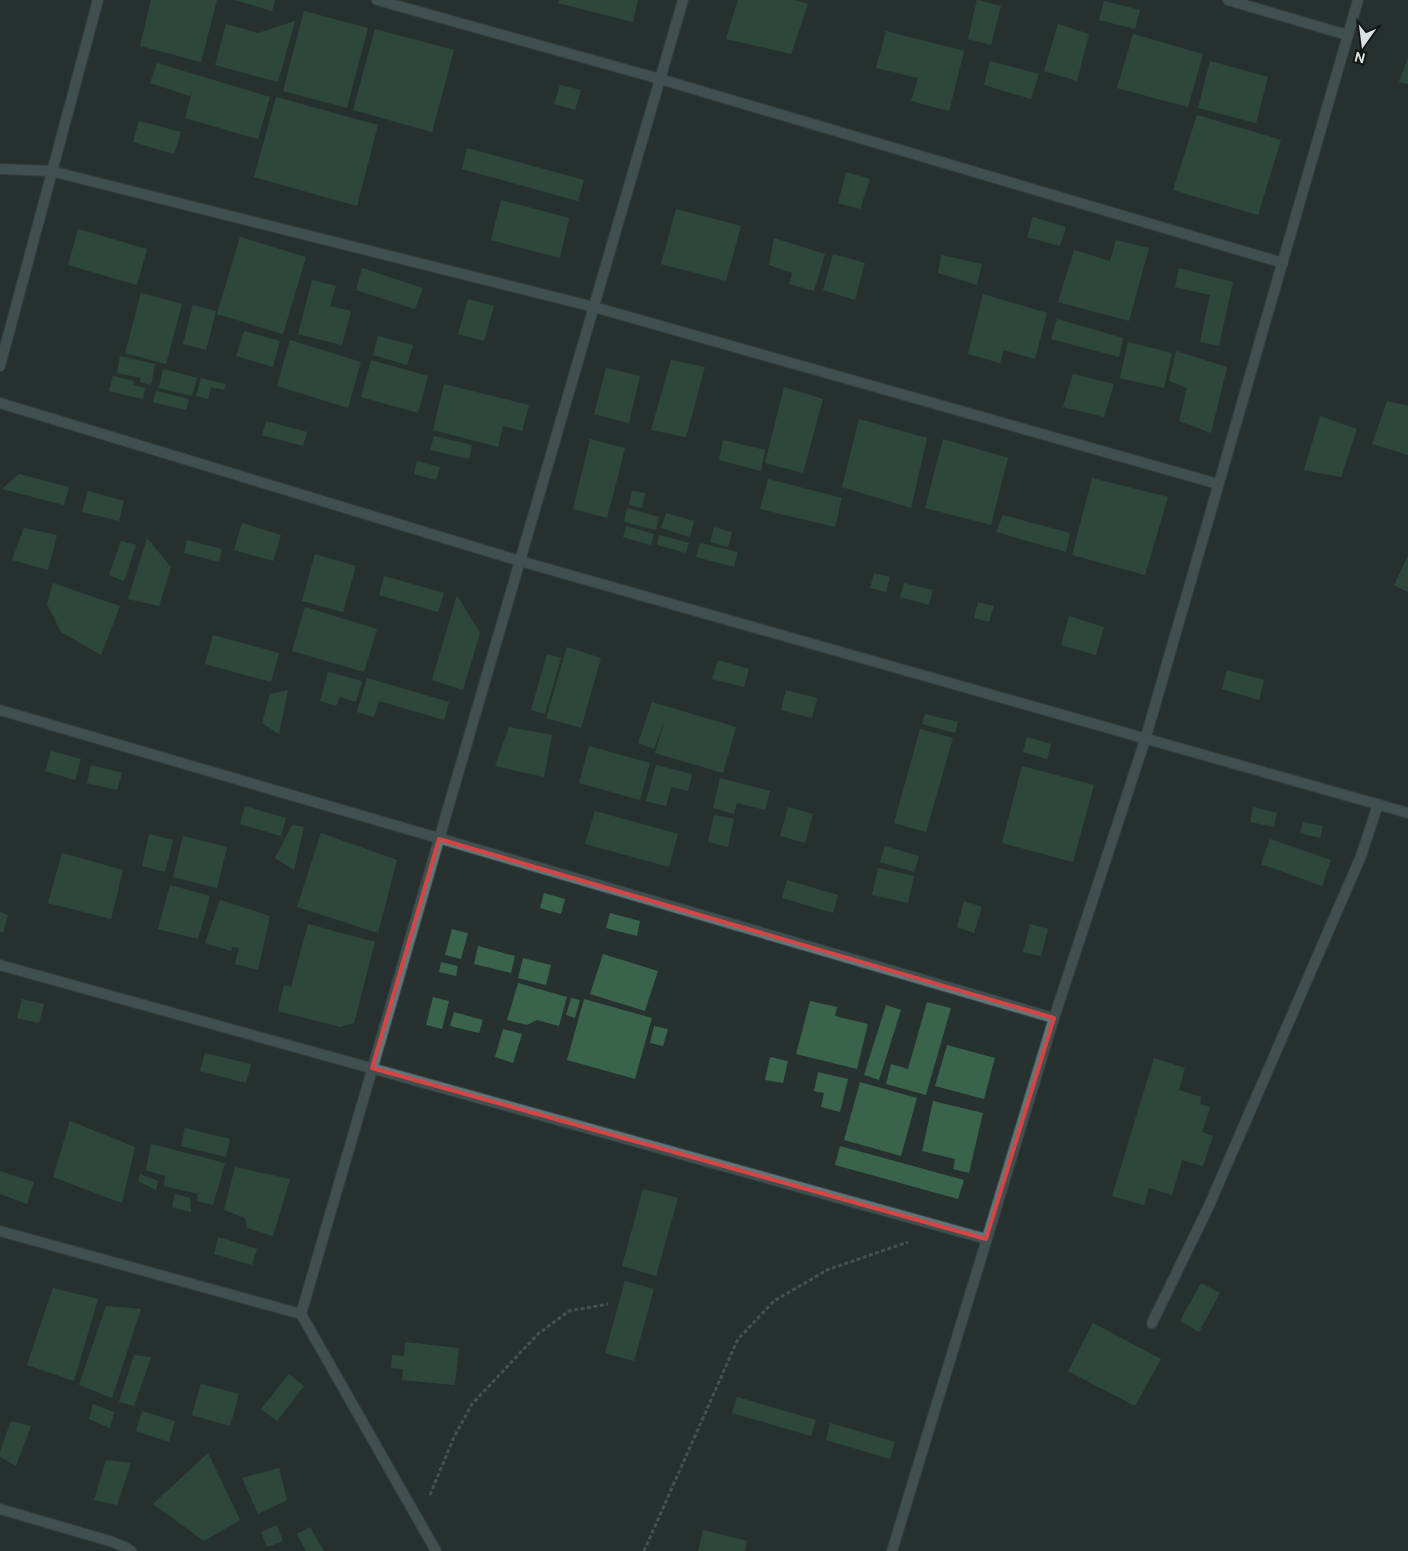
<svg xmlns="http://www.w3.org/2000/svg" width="1408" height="1551" font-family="'DM Sans',sans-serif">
<rect width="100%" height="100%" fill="#27312f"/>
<path fill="#39634b" d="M151,0H217L201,62L140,46Z
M235,0H275L272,11Z
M559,0H638L633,22L558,3Z
M738,0H795L808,4L791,54L726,39Z
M977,0L1001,6L991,45L968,39Z
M1104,1L1140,10L1135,29L1099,20Z
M304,11L368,28L347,108L283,91Z
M295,21L278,82L215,65L226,24L258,33Z
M1058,24L1089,34L1077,81L1044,71Z
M375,29L454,50L432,132L353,110Z
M886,31L964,51L949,111L911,101L918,78L876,68Z
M1133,34L1203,54L1188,107L1117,88Z
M1408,58V84L1399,82Z
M990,61L1039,74L1031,99L984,85Z
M1210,61L1268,77L1256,123L1198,108Z
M157,63L270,97L258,139L185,118L193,90L190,96L150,83Z
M560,85L581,90L575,110L554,104Z
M276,97L378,125L357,206L254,177Z
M1197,115L1281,140L1258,215L1173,190Z
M139,121L181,132L174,154L133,142Z
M467,148L584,180L578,201L462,169Z
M846,172L870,179L860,209L838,203Z
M501,200L569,218L560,258L491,240Z
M676,209L741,226L726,281L661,264Z
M1033,217L1066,227L1060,246L1027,237Z
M78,229L147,249L137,285L68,265Z
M240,237L306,257L283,334L217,314Z
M774,238L825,254L814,291L789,284L792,273L769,265Z
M1116,240L1149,248L1129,321L1058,302L1074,250L1110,261Z
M833,254L865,263L855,300L823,290Z
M941,255L982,264L977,285L938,273Z
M362,268L423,288L415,309L356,290Z
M1179,268L1233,282L1219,346L1200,342L1210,295L1175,287Z
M312,280L336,286L330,306L351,311L342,345L298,334Z
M141,293L182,304L166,364L125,353Z
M983,294L1047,313L1035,359L1004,350L1000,363L968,354Z
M468,299L494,306L484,341L458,334Z
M193,305L216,311L206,350L183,344Z
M1057,319L1123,338L1119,357L1051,339Z
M244,331L280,341L273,367L236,356Z
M378,336L413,345L407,365L373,355Z
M290,340L361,362L348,408L277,386Z
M1128,342L1172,353L1164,388L1120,378Z
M1176,351L1227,367L1211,433L1179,421L1187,388L1169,381Z
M120,356L155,364L151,385L140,382L141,378L117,373Z
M371,360L428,376L418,413L361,397Z
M671,360L705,367L686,437L651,430Z
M606,368L640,376L629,423L594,414Z
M163,369L197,378L192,396L159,388Z
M1073,374L1114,384L1104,417L1063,407Z
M113,376L134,381L133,385L145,388L143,399L109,391Z
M201,378L226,384L224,390L211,387L208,399L196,396Z
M444,384L529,405L522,431L503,426L498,447L433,430Z
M784,387L823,399L803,473L765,463Z
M156,391L189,399L186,410L153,402Z
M1387,401L1408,406V455L1372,444Z
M1320,416L1357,429L1341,477L1304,470Z
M859,419L927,438L911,508L842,487Z
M266,421L307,432L303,446L262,435Z
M434,436L472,445L469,459L430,450Z
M590,439L625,448L607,518L573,509Z
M943,439L1008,458L991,525L925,508Z
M723,440L765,450L761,471L719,460Z
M417,461L440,467L436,480L414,474Z
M19,474L69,487L64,505L2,489Z
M1092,478L1168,497L1145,575L1072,555Z
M768,479L842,498L835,527L760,509Z
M88,491L124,501L119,521L82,512Z
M632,491L645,493L642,508L629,505Z
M627,508L659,517L656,530L624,522Z
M666,513L694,521L690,537L661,528Z
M1003,515L1070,533L1066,552L996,532Z
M242,523L281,535L273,561L234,550Z
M626,526L654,534L651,545L623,537Z
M714,527L732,532L728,547L710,542Z
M24,528L57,535L48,570L12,560Z
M659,535L689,543L686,553L657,545Z
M147,538L171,567L159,606L128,599Z
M187,540L222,549L219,562L184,553Z
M121,541L136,545L124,581L109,575Z
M700,543L738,552L734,567L696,557Z
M315,554L356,566L343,612L302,601Z
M1408,556V592L1394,585Z
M874,573L890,577L886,592L870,588Z
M384,576L444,593L438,612L379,595Z
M53,583L120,606L101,655L61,632L47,604Z
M904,583L933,590L929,605L900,597Z
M457,595L480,633L463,690L432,680Z
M978,602L994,606L989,622L974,618Z
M305,607L377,629L364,672L292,651Z
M1069,616L1104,627L1096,655L1061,645Z
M213,635L279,653L271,682L205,664Z
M567,647L601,658L581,728L546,718Z
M547,654L561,658L545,714L531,710Z
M718,660L749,669L744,687L712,679Z
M1227,670L1264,680L1259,700L1222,689Z
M328,672L362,681L356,702L340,697L336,706L320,701Z
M367,678L449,702L444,720L379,701L374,717L357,712Z
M288,690L279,734L262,723L270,694Z
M786,690L817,698L812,718L781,710Z
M652,702L736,727L723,773L655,753L666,716L654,749L638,743Z
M925,714L958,722L955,733L922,724Z
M509,727L552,735L544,777L495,766Z
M920,729L953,738L926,832L894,823Z
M1027,737L1051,744L1047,759L1023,752Z
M589,746L650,763L640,800L579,783Z
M51,751L81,759L75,780L45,771Z
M91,765L122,773L117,790L87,783Z
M656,765L692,774L688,791L671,787L666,806L646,801Z
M1022,766L1094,785L1073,862L1002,843Z
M720,778L770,791L765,810L737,803L734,814L713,808Z
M245,806L286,818L281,836L240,824Z
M788,807L813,814L805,843L780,836Z
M1253,807L1277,813L1274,827L1250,822Z
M595,811L678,834L669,867L585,844Z
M714,815L734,819L728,847L708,842Z
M1303,822L1323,826L1320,838L1300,833Z
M292,825L304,827L294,870L275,858Z
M321,833L397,860L378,933L297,907Z
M149,834L173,840L165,872L142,866Z
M183,836L227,847L217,888L173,877Z
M1270,839L1331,860L1322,886L1261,864Z
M885,846L919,856L914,872L880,862Z
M62,853L123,870L111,919L48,903Z
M878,868L914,876L908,903L872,895Z
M787,880L838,895L833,913L782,898Z
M170,885L210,896L198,939L158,929Z
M544,893L565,899L561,914L540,908Z
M220,900L270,916L258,970L235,964L239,948L232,947L231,951L205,943Z
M964,901L982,907L974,933L957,927Z
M0,912L8,915L3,933L0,932Z
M610,913L640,921L637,936L606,928Z
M308,924L375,942L354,1023L340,1027L278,1011L284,985L291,987Z
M1030,924L1048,929L1041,956L1023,952Z
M452,929L468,933L461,959L445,955Z
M478,946L515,956L511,973L474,964Z
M603,954L658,971L645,1011L590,994Z
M523,958L551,965L546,985L518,978Z
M441,962L458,966L456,976L439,972Z
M518,983L567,997L559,1026L537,1020L527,1025L507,1020Z
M433,997L449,1001L442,1029L426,1025Z
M571,998L580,1000L575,1018L566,1015Z
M22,999L44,1004L39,1023L17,1018Z
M584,999L652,1018L635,1079L567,1060Z
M810,1001L837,1007L835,1016L868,1024L857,1069L796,1054Z
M927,1002L951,1008L926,1095L886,1084L891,1064L908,1069Z
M886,1005L901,1010L879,1080L864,1075Z
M454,1012L483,1020L479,1033L450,1026Z
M654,1026L668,1029L663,1046L650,1043Z
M503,1029L522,1034L513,1063L495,1057Z
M947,1045L995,1058L984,1099L935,1086Z
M205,1053L251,1064L246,1083L200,1071Z
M770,1057L788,1061L783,1083L765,1080Z
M1154,1058L1185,1068L1179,1090L1201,1097L1200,1104L1210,1107L1202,1132L1213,1136L1203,1166L1182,1160L1172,1195L1149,1188L1144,1205L1112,1196Z
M818,1072L848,1079L840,1112L821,1107L824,1093L814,1091Z
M860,1082L917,1098L901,1156L844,1140Z
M933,1101L983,1113L969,1173L953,1169L955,1159L922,1151Z
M70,1121L135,1147L122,1203L53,1177Z
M185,1128L230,1139L226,1157L181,1146Z
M151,1144L225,1163L213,1205L197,1201L198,1194L164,1186L165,1176L146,1170Z
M840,1146L964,1180L958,1199L835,1165Z
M235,1167L290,1179L273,1236L247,1228L245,1218L224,1210Z
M0,1171L34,1182L27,1204L0,1194Z
M140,1174L158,1181L156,1190L138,1181Z
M643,1189L678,1198L656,1276L622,1266Z
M175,1194L190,1198L191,1212L172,1207Z
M218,1237L257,1249L252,1265L214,1254Z
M625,1281L654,1289L634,1361L605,1353Z
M1201,1283L1220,1293L1199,1332L1180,1321Z
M53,1288L98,1299L74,1381L27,1365Z
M106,1306L141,1309L112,1398L79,1385Z
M1093,1323L1161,1359L1135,1406L1068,1371Z
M405,1342L459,1348L455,1385L402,1380L403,1369L391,1368L392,1355L404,1356Z
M134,1355L151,1357L134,1406L119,1402Z
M289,1374L304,1386L277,1421L261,1409Z
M201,1384L239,1394L230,1426L192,1415Z
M737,1397L816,1420L811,1436L732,1413Z
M93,1404L114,1412L110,1428L89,1419Z
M142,1411L175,1421L169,1442L136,1431Z
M11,1421L31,1426L16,1466L0,1457V1452Z
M830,1423L895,1442L890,1459L826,1440Z
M208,1453L240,1520L204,1541L153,1504Z
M106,1460L131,1463L117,1505L94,1500Z
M279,1468L287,1500L258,1514L242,1478Z
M277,1525L283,1541L267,1547L261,1532Z
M310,1527L324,1551H306L297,1534Z
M703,1530L747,1541L745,1551H698Z"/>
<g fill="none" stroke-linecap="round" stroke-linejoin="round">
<defs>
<path id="service" d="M0,169L51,171
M1152,1323L1208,1208L1361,856L1378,804"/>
<path id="minor" d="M377,0L660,79L1283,263
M1228,0L1347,35
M51,171L594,307L1218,484
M0,366L98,0
M0,403L520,561L1408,813
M0,710L1054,1018
M0,965L986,1239
M0,1231L301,1314L436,1551
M301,1314L683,0
M0,1509L113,1542L125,1547L131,1551
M892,1551L1054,1018L1145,740L1358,0"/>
</defs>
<use href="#service" stroke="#444d4b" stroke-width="12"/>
<use href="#minor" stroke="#444d4b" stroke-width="12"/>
<path stroke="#6d7574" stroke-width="3" stroke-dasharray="4 2.5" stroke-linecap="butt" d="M430,1495L454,1437L472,1404L538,1334L569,1311L608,1304
M644,1551L738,1339L774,1301L827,1270L908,1242"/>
<use href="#service" stroke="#5f767b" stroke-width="10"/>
<use href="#minor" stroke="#5f767b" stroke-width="10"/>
</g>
<path d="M0 0H1408V1551H0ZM439,839L1054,1018L986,1239L372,1068Z" fill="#27312f" fill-opacity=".55" fill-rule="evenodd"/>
<path fill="none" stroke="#d74444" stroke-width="4" stroke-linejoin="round" d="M439,839L1054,1018L986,1239L372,1068Z"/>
<g transform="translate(1363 45) rotate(194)" stroke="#131817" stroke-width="4" paint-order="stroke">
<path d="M0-4L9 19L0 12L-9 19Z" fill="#dbe1e0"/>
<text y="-8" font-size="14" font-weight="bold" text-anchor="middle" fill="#dbe1e0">N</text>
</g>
</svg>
